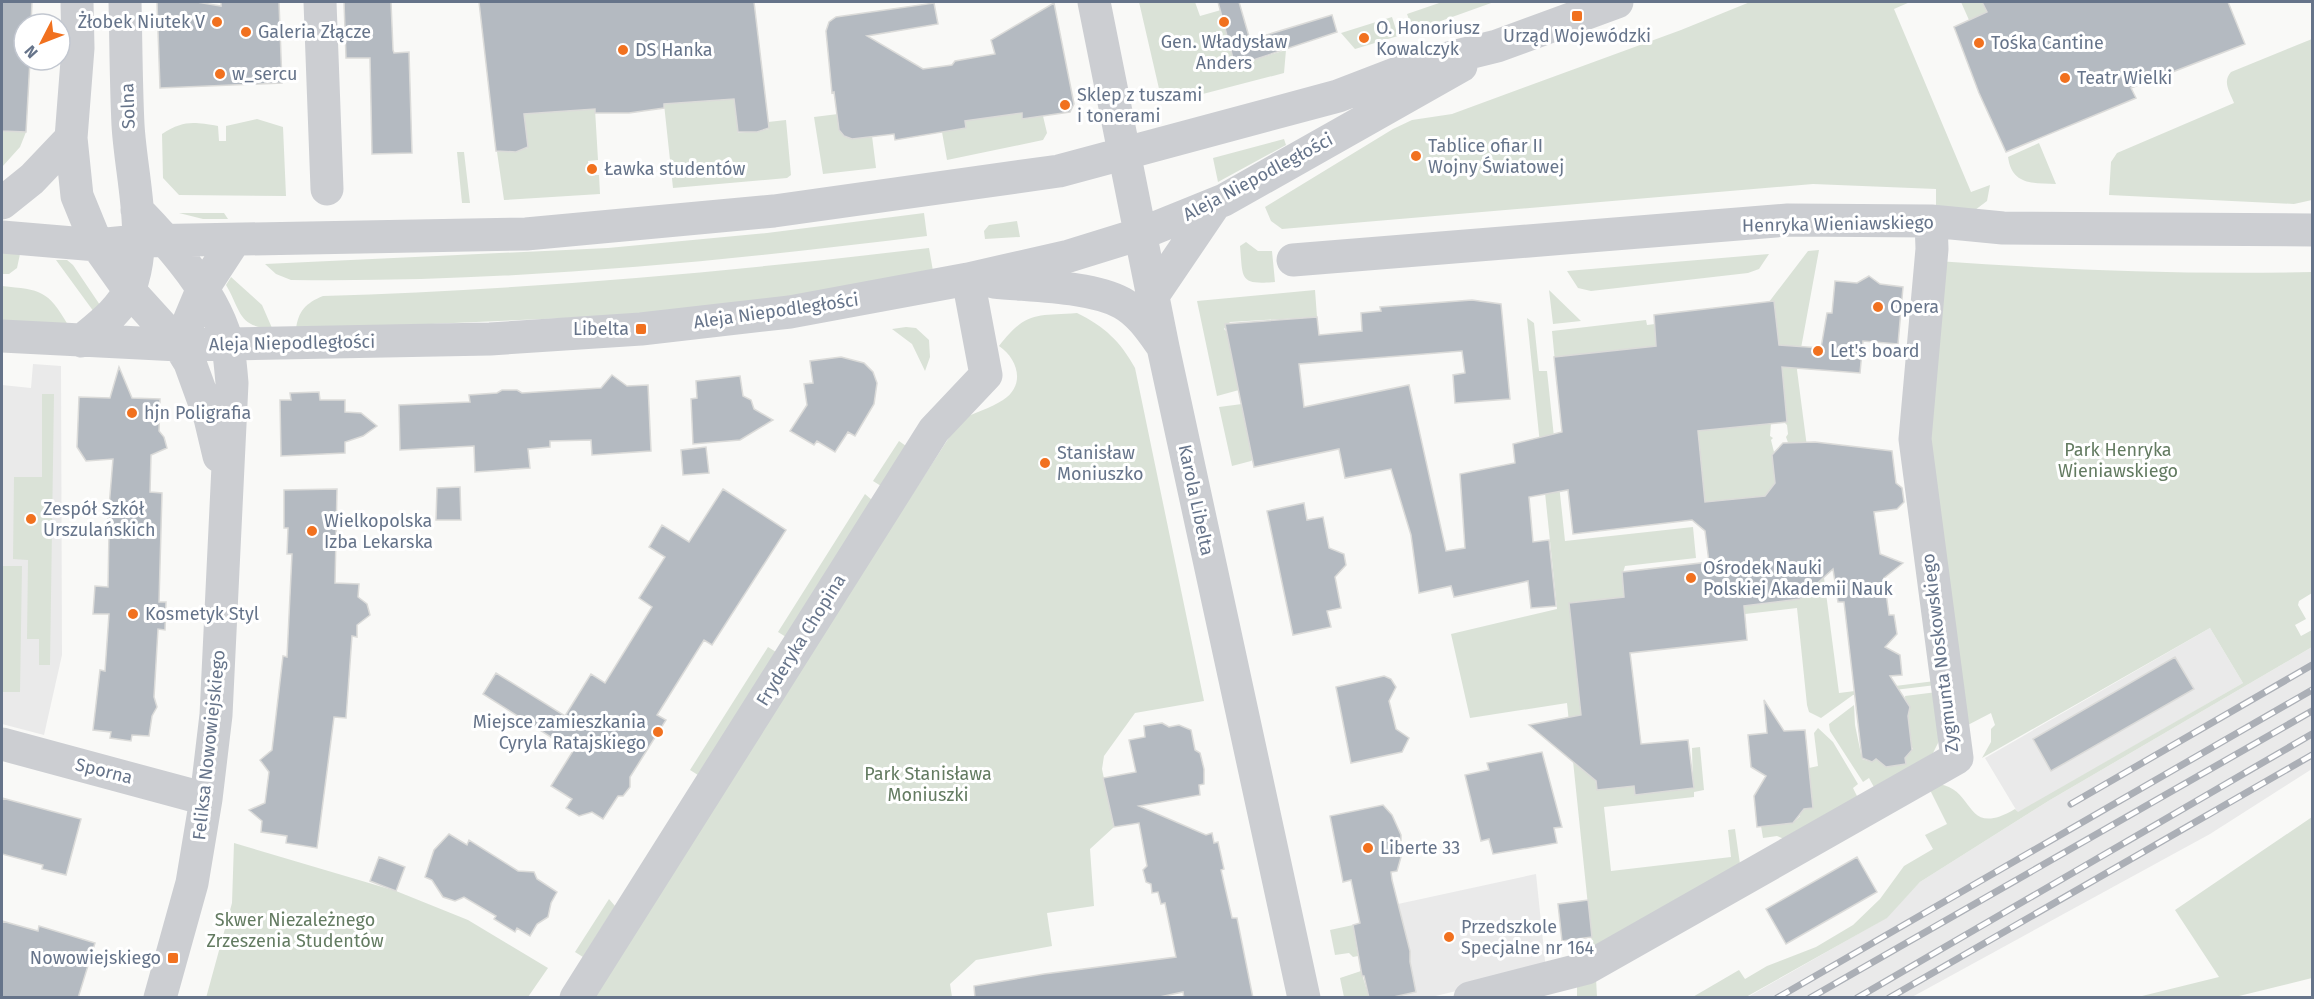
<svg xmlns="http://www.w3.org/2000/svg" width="2314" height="999" font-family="'Fira Sans',sans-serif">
<rect width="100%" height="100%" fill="#f9f9f7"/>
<path fill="#eaeaea" d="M33,364L61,366L62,655L44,735L2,724V385L31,388Z
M2210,628L2243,683L2018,813L1985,758Z
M2312,647V769L2210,834L1912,997L1746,998L1886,918L1920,882L2050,800Z
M1536,874L1546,970L1431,997H1369L1353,925L1399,915L1398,904Z"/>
<path fill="#dae2d7" d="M1139,2H1195L1200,16L1221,10L1240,64L1286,50L1284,73L1172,102L1166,101L1160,93Z
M1442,2H1494L1413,31L1407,14Z
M1750,2H1910L1894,9L1971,192L1990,185L1987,201L1975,210L1936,209V189L1813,184L1282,229L1271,221L1265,207L1393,129L1412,120L1452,114L1681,30Z
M1961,2H1982L1987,13L1969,20Z
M1392,17L1398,36L1355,49L1341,33Z
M2312,39V200L2294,204L2109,195L2111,162L2117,153L2234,103C2230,92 2222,82 2231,72Z
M734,99L738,133L769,129L768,122L786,120L791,175L787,178L673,188L664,104Z
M595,109L598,160L588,161L589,175H599L600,194L504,200L497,152L528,148L524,114Z
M1022,113L1023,119L1043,116L1047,133L1043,140L947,160L942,132L966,128L965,121Z
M838,114C840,142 846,140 872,136L876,168L823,174L814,117Z
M257,119L283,127L286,196L179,195L163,178L162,134C184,120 193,122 218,126L219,141H226V126Z
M2,131L26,132L20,147L2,167Z
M1284,139L1286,145L1218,182L1213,158Z
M2039,143L2056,184C2032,183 2012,185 2008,157Z
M457,152H464L470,203H462Z
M179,213H224L228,219H203Z
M924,213L927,236C716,262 504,283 291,280L276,274L265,264L608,248L767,233Z
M1017,221L1020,237L985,239L984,231L989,225Z
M1246,242L1258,251H1272L1275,282C1239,285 1243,279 1240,246Z
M929,248L933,271L790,298L612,316L296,330C298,311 306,303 323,296C526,290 727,272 929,248Z
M1819,250L1797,370L1839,693L1935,681L1936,685L1853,695L1821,718L1809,712L1807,705L1797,608L1745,614L1744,603L1800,599L1790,448L1786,437L1788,434L1787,425L1784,422L1778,336L1775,334L1776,321L1773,319L1775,307L1769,302L1808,251Z
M2,252L20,254L17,268L9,274H2Z
M1769,254L1759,269L1748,273L1591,291L1578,288L1567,271Z
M56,260H67L73,265L100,305L94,312Z
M1937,261C2062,270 2188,275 2312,272V593L2299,601L2298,605L2306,619L2295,625L2301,636L2312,630V647L2050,800L1920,882L1887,918L1755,992L1746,997L1691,998L1739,970L1745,979L1767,966L1816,947L1853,925L1880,899L1904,866L1933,849L1925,835L1947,824L1927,784C1979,779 1959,842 2015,809L2018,812L2243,683L2210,628L1982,758L1991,742V729L1995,725L1991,713L1964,727L1922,442Z
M231,277L262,305L272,328C238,328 241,310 226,285Z
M2,286C41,290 48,290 68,325L2,323Z
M1315,290L1317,317L1230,322L1224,329L1228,333L1239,390L1217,396L1197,301Z
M1549,290L1581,321L1553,324Z
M1077,313C1104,326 1121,342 1135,368L1204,701L1135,713L1104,756L1102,769L1114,827L1090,849L1094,906L1047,913L1052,946L976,960L950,984L952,997L586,998L961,419C974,413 991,408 1003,400C1026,385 1018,359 999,346C1026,311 1036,316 1077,313Z
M1527,318L1534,323L1539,371H1547L1565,541L1693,527L1696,558L1625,566L1622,576L1624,597L1575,602L1570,607L1588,774L1595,778L1597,789L1617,788L1633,775L1635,795L1693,788L1692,748L1700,747L1704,790L1694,792V797L1604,807L1611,871L1731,857L1728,830L1735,829L1741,871L1593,954L1567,703L1470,718L1451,634L1557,609Z
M1646,320L1647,325L1655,324L1658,332L1657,348L1655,346L1643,350L1641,348L1628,351L1626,349L1614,353L1602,352L1600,354L1597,352L1585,356L1574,355L1571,357L1559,356L1555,362L1552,331Z
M906,327L916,328L929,340L930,357L925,371L912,344L892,329Z
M42,394H54L50,665H39V639H27L28,560L13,559L14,477H42Z
M1242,404L1254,458L1251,461L1232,466L1219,407Z
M1754,423H1771L1770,436L1773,438L1771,440L1774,452L1772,455L1777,481L1774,495L1705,504L1697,429L1699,431Z
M899,441L906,446L881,486L873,481Z
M865,494L872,500L786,637L778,632Z
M2,566H22L20,692H2Z
M768,647L776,652L698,775L690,770Z
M1937,692L1939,741L1933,753L1875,789L1869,778L1863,782L1830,731L1829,724L1854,705L1855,725L1862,759L1872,762L1879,757L1905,761V755L1913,749L1909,742L1905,696Z
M1818,728L1833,742L1858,784L1853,788L1858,798L1792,842L1777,836L1763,838L1761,826L1793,823L1800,816L1799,810L1813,808L1809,768L1818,766L1814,733Z
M2312,817V978L2235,997H2138L2219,977L2175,910Z
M234,843L396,891L468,920L548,968L528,997L206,998L232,903Z
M609,899L615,906L583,957L575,952Z
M1353,925L1358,956L1353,957L1349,953L1335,955L1330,930Z
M1361,971L1369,997H1344L1340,978Z
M1596,978L1597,997L1577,998V983Z"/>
<path fill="#b4bac1" stroke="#dbdbd9" stroke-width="1.5" d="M2,2H32L31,24H24V60H30L26,132L2,131Z
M157,2H197L221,6V2H279L282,83L160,88Z
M344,2H391L393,50L394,53L409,52L412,153L372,154L370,58H346Z
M479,2H754L769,128L757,132H738L734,99L664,104V108L629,113H595V109L524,114L528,147L516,152L496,151Z
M1218,2H1239L1250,40L1332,15L1337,32L1235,66Z
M1982,2H2228L2245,44L2131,88L2136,98L2006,152L1979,93L1954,27L1987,12Z
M934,3L938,24L867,36L923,69L952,65L955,61L995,54L991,40L1054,3L1074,104L1070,112L1022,119V113L965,121L966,128L895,140L894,134L852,139L844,136L839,130L834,92L832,93L826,31L829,22L836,17Z
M1869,276L1880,284L1903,287L1898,344L1863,341L1860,373L1782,367L1787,422L1698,431L1705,502L1765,496L1775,483L1772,455L1783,443L1815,442L1892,451L1896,483L1902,488L1904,502L1897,509L1874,512L1880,554L1903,563L1884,578L1889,615H1894L1897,634L1885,647L1900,655L1902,675L1890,676L1910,707L1908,716L1912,750L1905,758L1906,764L1886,767L1876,759L1872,762L1862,758L1844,602H1838L1833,569L1800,599L1744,606L1747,640L1630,653L1641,744L1688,740L1694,788L1635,795L1634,786L1597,790L1596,781L1529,725L1581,715L1569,603L1624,597L1622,572L1709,562L1705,531L1692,520L1573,534L1568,490L1529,497L1533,542L1549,540L1556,606L1531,608L1528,581L1454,597L1451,586L1419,593L1411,535L1391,469L1345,478L1339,449L1254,467L1225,324L1317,317L1319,335L1362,331L1361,313L1381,311L1380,307L1472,300L1501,304L1510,399L1455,403L1453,375L1465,373L1462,351L1299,364L1304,407L1409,385L1446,551L1465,548L1460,474L1515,463L1513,444L1562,432L1554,357L1656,346L1654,315L1774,301L1779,345L1821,348L1827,313H1832L1835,281L1857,283Z
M841,357L864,363L873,372L877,383L874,404L855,436L848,432L835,452L817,441L814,445L790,431L807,405L804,384L813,383L810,361Z
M119,367L132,398L160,399L159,431L164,437L167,448L151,455L150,492L162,493L159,602H166L165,630L158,629L154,697L157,707L152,716L149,736L132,735L131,741L110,738L111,732L93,730L100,670L105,671L109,614H93L95,586L108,587L109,531H107L113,459L86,461L77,447L79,397L110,398Z
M612,375L627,386L648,385L651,451L592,455L591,440L550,441V447L528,449L530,468L475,472L474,446L400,450L399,405L470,402L469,395L497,393L502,390H517L522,393L601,388Z
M740,376L743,396L751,400L754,409L773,420L740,440L693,444L691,399L697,398L696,381Z
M319,392L320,400H345V412L361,413L377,426L363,436L345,442V453L281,456L280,400H291L290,393Z
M706,447L709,473L683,475L681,450Z
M460,487L461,520H436L437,488Z
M337,489L335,583L359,584L358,597L367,604L370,615L357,625V637L352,636L346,718L334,717L317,848L286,843L287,836L261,832L262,821L249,810L265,803L269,772L260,760L272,750L283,656L287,657L292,554H287L288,528H284V490Z
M723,489L786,530L712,645L704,640L657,715L666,720L630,777V787L623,796H618L603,819L592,812L579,816L566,808L572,799L551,786L573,751L483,694L496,673L565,716L591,674L605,683L652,607L639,598L665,557L649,547L662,525L689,542Z
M1304,503L1307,520L1323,517L1329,548L1344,554L1346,565L1335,577L1341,608L1327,611L1331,627L1293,635L1267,511Z
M2175,657L2194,689L2051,771L2033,739Z
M1384,676L1391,679L1396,687L1389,701L1396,729L1409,738L1402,752L1351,763L1336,687Z
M1764,700L1784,731L1805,730L1813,808L1804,809L1793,823L1757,827L1754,796L1766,776L1751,767L1748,735L1767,733Z
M1162,723L1169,727L1179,725L1191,730L1195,750L1200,753L1204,769V784L1199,785L1200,795L1139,806L1206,835L1212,833L1214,843L1218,842L1224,869L1221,870L1232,918H1237L1253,998H1184L1183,992L1155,998H975L974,986L1044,974L1176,957L1165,903L1161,904L1158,892L1152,893L1151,884L1146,882L1143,870L1147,866L1139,823L1114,827L1103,778L1136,772L1129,740L1145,737L1144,726Z
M1542,752L1562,827L1554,828L1557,843L1493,854L1489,839L1481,841L1465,775L1489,770L1487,763Z
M2,798L81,819L66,875L42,869L43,865L2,854Z
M1383,805L1392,815L1401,835V857L1397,871L1391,872L1392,880L1410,951V962L1416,992L1389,998H1369L1364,976H1362L1353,925L1360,923L1351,880L1343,882L1330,816Z
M449,834L467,845L469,840L518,871L534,872L537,879L557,892L551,903L548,917L537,924L530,936L517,928L515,932L494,919L496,916L464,897L455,901L443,897L432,880L425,877L434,850Z
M379,857L405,867L396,891L370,881Z
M1857,857L1877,892L1786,944L1766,909Z
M1588,900L1592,937L1562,941L1558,904Z
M2,921L38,931L39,926L95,943L78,998H2Z"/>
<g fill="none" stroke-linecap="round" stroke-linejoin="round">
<path stroke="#ccced2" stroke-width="33" d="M77,2L78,48L71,138L77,196L97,245L129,290L179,345L190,363L210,418L219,456
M320,2L327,189
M1094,2L1163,347L1304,998
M2,203L32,179L71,138
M137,210C171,245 218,297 228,347C230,359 231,371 232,383L216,715L206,799L192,883L160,998
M2,237L97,245L137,241L526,234L774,211L1059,171L1338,96L1416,66L1497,46L1617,2
M1293,260L1788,220L1931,221L2003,228L2312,230
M994,282C1030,286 1091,286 1122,303C1140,313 1151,330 1163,347
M1154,294L1215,204
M2,336L179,345L490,339L641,329L790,312L968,279L1069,256L1140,234L1224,200L1461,66
M81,341C99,326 121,310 130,288C149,237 131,177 128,125C126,84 126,43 125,2
M179,345L202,290L234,241
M2,744L206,799
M576,998L934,430L986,375L968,279
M1470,998L1587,968L1957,758L1915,439L1932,249L1931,221"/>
<defs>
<path id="rail" d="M2071,804L2312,665
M1777,998L2312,690
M1810,998L2312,711
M1857,998L2312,734
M1889,998L2312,755"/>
</defs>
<use href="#rail" stroke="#abafb6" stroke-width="7"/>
<use href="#rail" stroke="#fff" stroke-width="4.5" stroke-dasharray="14" stroke-linecap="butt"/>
</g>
<g fill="#f1711f" stroke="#fff" stroke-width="2">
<rect x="1571" y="10" width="12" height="12" rx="3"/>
<circle cx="217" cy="22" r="6"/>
<circle cx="1224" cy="22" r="6"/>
<circle cx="246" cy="32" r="6"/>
<circle cx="1364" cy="38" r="6"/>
<circle cx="1979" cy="43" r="6"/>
<circle cx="623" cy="50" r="6"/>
<circle cx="220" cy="74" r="6"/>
<circle cx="2065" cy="78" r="6"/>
<circle cx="1065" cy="105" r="6"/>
<circle cx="1416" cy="156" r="6"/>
<circle cx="592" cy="169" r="6"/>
<circle cx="1878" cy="307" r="6"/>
<rect x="635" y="323" width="12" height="12" rx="3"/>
<circle cx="1818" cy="351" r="6"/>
<circle cx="132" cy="413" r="6"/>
<circle cx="1045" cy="463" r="6"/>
<circle cx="31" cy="519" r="6"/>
<circle cx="312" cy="531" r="6"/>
<circle cx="1691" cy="578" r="6"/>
<circle cx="133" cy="614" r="6"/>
<circle cx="658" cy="732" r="6"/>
<circle cx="1368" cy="848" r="6"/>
<circle cx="1449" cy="937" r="6"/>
<rect x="167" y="952" width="12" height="12" rx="3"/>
</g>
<g text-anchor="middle" stroke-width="6" stroke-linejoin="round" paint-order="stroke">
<g font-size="18" fill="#66748a" stroke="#fff" text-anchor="start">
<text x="205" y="28" text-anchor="end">Żłobek Niutek V</text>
<text x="1376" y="34">O. Honoriusz<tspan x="1376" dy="21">Kowalczyk</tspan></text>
<text x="258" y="38">Galeria Złącze</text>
<text x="1577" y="42" text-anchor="middle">Urząd Wojewódzki</text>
<text x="1224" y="48" text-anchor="middle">Gen. Władysław<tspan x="1224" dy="21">Anders</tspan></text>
<text x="1991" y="49">Tośka Cantine</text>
<text x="635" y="56">DS Hanka</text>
<text x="232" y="80">w_sercu</text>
<text x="2077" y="84">Teatr Wielki</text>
<text x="1077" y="101">Sklep z tuszami<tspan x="1077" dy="21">i tonerami</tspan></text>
<text x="1428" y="152">Tablice ofiar II<tspan x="1428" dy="21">Wojny Światowej</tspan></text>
<text x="604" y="175">Ławka studentów</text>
<text x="1890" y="313">Opera</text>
<text x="629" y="335" text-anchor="end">Libelta</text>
<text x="1830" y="357">Let's board</text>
<text x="144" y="419">hjn Poligrafia</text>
<text x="1057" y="459">Stanisław<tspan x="1057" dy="21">Moniuszko</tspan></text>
<text x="43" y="515">Zespół Szkół<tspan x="43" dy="21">Urszulańskich</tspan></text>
<text x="324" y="527">Wielkopolska<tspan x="324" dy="21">Izba Lekarska</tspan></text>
<text x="1703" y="574">Ośrodek Nauki<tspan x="1703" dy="21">Polskiej Akademii Nauk</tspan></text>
<text x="145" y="620">Kosmetyk Styl</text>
<text x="646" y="728" text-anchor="end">Miejsce zamieszkania<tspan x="646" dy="21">Cyryla Ratajskiego</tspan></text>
<text x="1380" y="854">Liberte 33</text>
<text x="1461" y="933">Przedszkole<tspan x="1461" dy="21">Specjalne nr 164</tspan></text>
<text x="161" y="964" text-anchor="end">Nowowiejskiego</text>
</g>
<g font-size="18" fill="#66748a" stroke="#fff">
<text transform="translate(128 106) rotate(-92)" y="6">Solna</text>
<text transform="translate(1258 177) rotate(-28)" y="6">Aleja Niepodległości</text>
<text transform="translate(1838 224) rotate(-1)" y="6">Henryka Wieniawskiego</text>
<text transform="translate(776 311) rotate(-8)" y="6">Aleja Niepodległości</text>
<text transform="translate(292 343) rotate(-1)" y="6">Aleja Niepodległości</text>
<text transform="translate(1196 500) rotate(78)" y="6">Karola Libelta</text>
<text transform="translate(801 640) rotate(-58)" y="6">Fryderyka Chopina</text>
<text transform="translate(1940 653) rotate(-97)" y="6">Zygmunta Noskowskiego</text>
<text transform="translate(209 745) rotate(-84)" y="6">Feliksa Nowowiejskiego</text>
<text transform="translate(104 771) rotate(14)" y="6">Sporna</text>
</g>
<g font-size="18" fill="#637b61" stroke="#fff">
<text x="2118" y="456">Park Henryka<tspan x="2118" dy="21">Wieniawskiego</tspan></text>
<text x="928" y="780">Park Stanisława<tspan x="928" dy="21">Moniuszki</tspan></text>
<text x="295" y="926">Skwer Niezależnego<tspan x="295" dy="21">Zrzeszenia Studentów</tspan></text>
</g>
</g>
<rect width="2314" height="999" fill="none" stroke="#66748a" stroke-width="6"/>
<g transform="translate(42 42) rotate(228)"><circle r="28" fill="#ffffff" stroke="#c2c7d0" stroke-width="1.5"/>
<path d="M0-4.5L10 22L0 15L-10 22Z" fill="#f1711f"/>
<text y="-9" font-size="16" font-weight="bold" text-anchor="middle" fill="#66748a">N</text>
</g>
</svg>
